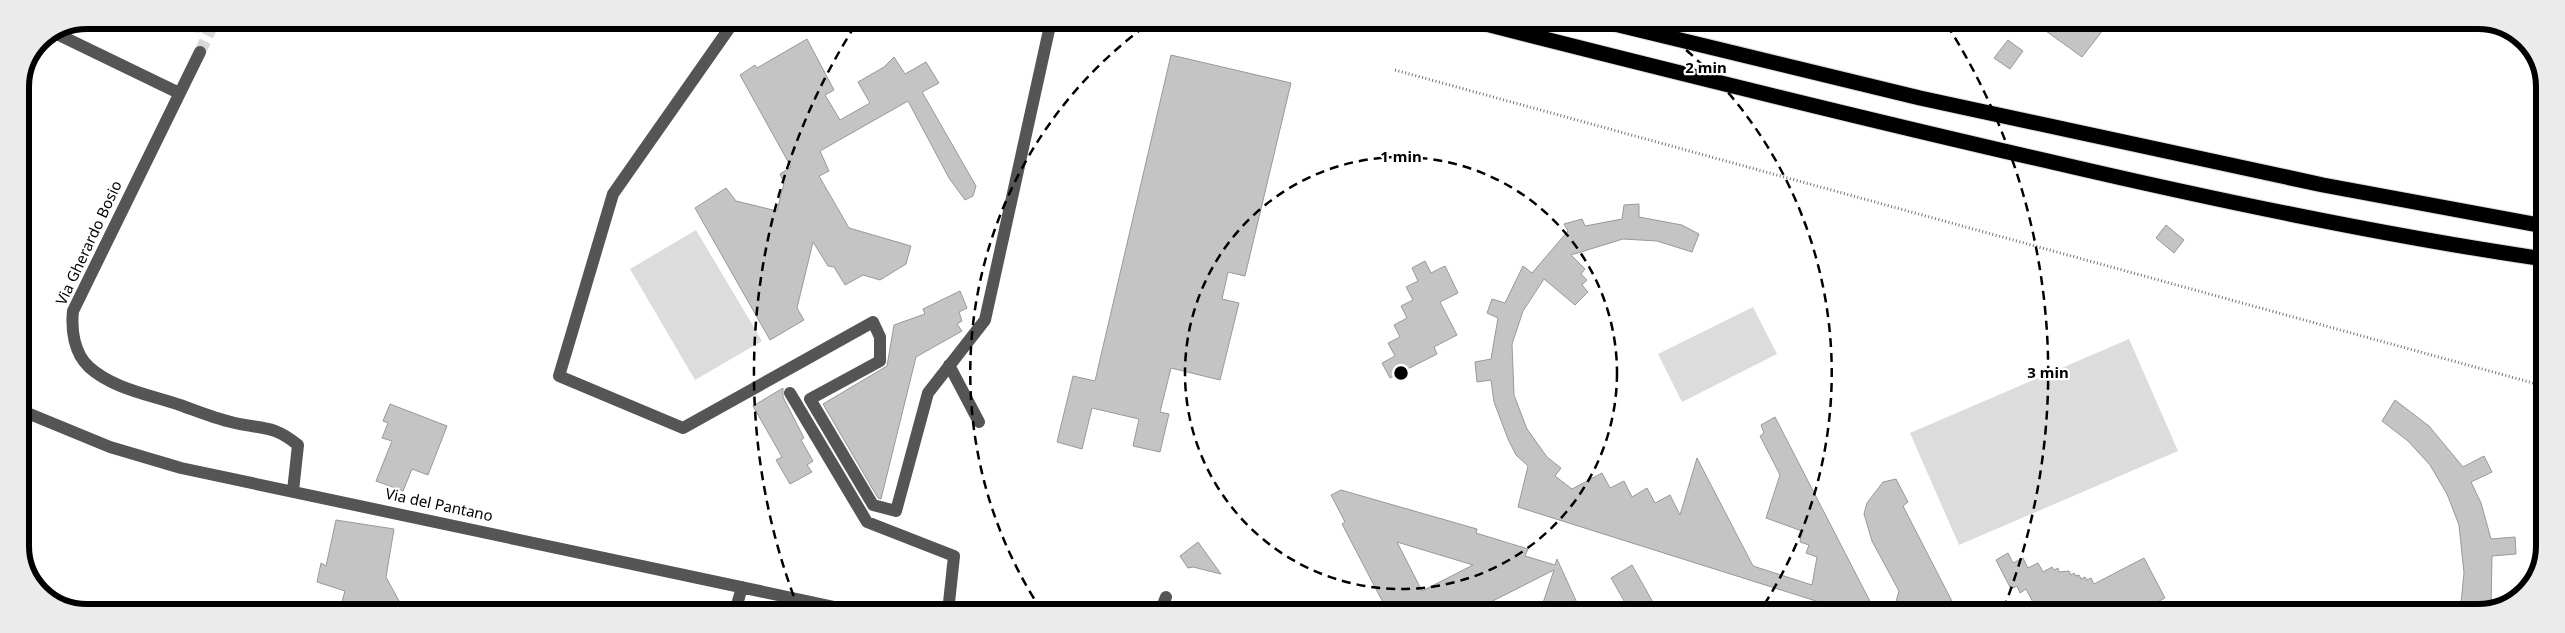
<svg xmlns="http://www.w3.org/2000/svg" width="2565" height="633" font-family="'Noto Sans',sans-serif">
<rect width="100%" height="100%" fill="#fff"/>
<path fill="#dcdcdc" d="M696,230L762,341L695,380L630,269Z
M1753,307L1777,354L1682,402L1658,354Z
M2129,339L2178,451L1959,545L1910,433Z"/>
<path fill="#c4c4c4" stroke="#999" fill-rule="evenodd" d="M2032,21H2110L2082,57Z
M807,39L834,90L825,95L840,120L870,103L858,82L884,67L894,57L905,74L926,62L939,83L922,92L976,186L973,196L965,200L949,178L908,101L820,151L829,171L819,176L849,228L911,246L906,264L880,280L863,275L845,285L834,267L828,266L813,242L797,308L804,320L770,340L695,208L726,188L736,201L777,211L784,183L780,174L791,167L740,75L755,65L757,68Z
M2008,40L2023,51L2010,69L1994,58Z
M1171,55L1291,83L1245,276L1228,272L1222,299L1239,303L1220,380L1171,368L1160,412L1169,414L1160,452L1133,446L1139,419L1092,408L1082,449L1057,442L1073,376L1095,381Z
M1639,204V217L1682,225L1699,234L1692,252L1657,241L1623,239L1571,255L1585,269L1581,274L1587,280L1582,285L1588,292L1575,305L1544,279L1523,311L1512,344L1514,395L1527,429L1547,457L1561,468L1555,476L1572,489L1602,473L1610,488L1624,481L1632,497L1647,488L1655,503L1670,495L1680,515L1697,458L1753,566L1812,585L1817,557L1806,553L1809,545L1800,542L1802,531L1766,518L1780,475L1760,436L1764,433L1761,425L1775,417L1876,613H1854L1518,507L1528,466L1516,455L1508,439L1494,402L1491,380L1477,382L1475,362L1491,359L1498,318L1487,313L1492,299L1505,303L1523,266L1532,273L1568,231L1564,224L1582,219L1585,226L1622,219L1624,205Z
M2166,225L2184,240L2174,253L2156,238Z
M1425,261L1431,273L1445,266L1458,293L1440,302L1457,335L1434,347L1437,354L1390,378L1382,363L1395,356L1388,343L1400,337L1394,325L1407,318L1401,306L1413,300L1406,287L1418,281L1412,268Z
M960,291L967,308L959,312L962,321L957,324L962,331L916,357L881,499L878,498L823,404L887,366L894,325L925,314L923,309Z
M783,388V397L804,438L801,440L813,461L807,465L812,472L790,484L776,460L782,457L753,406Z
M2395,400L2429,426L2463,467L2484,456L2492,472L2471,482L2481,503L2491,539L2515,537L2516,554L2492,556L2491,609L2479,613H2460L2464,573L2459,525L2447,494L2430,465L2408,441L2382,421Z
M390,404L447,426L428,475L412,469L403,491L376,481L392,441L382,438L388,423L383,421Z
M1896,479L1908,502L1903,506L1958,613H1893L1899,591L1872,541L1864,514L1867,503L1883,482Z
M1341,490L1477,529L1476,533L1528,549L1525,556L1555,565L1557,559L1578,605L1575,612H1540L1554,570L1471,612H1388L1342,524L1345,522L1331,495ZM1397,542L1473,565L1422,591Z
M336,520L394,529L386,577L399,601L380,612H339L345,591L317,582L321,563L326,566Z
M1198,542L1221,574L1193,567L1188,568L1180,556Z
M2008,553L2013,563L2023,558L2028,568L2038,563L2043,572L2052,567L2054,570L2058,568L2059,572L2069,571L2071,575L2074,573L2076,576L2079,575L2081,579L2085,577L2087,580L2091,578L2094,584L2144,558L2165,598L2136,613H2049L2044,604L2036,608L2026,589L2020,593L2017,586L2011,589L1996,560Z
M1632,565L1659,613H1631L1611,578Z"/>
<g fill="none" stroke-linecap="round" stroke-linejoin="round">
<path stroke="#d9d9d9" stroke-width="12" stroke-dasharray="12 6" stroke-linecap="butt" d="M200,52L215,20"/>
<defs>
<path id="highway" d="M151,20L199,24L238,20
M1474,21C1667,70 1859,118 2052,162C2215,200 2379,235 2544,259
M1602,21L1920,98L2323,185L2544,226"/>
</defs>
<use href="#highway" stroke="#dbdbdb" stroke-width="17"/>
<path stroke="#777" stroke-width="3" stroke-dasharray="1 2.5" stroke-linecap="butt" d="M1395,70L2544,386"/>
<path stroke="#555" stroke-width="12" d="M735,20L613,194L559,376L683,428L873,322L880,337V361L810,399L873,505L896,511L928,393L985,320L1051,21
M55,33L179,93
M200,52L73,311C71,330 74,353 89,367C113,389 151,395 180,405C197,411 214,418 231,422C261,430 271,423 298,445L293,491
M949,365L979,422
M790,393L867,522L954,556L948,612
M20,410L110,447L181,468L858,612
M735,612L742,587
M1160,612L1166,597"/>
<use href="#highway" stroke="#000" stroke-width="15"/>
</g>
<g fill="none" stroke="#000" stroke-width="2.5" stroke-dasharray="9 6">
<circle cx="1401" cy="373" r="216"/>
<path d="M1042 611A431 431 0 0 1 1151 22M1651 22A431 431 0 0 1 1760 611"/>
<path d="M799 610A647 647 0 0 1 858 21M1947 25A647 647 0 0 1 2003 610"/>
</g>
<g text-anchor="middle" stroke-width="4.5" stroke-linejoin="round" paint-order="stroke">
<g font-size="15" fill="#000" stroke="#fff">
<text transform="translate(89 243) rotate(-65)" y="5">Via Gherardo Bosio</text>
<text transform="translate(439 505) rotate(12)" y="5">Via del Pantano</text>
</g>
</g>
<path d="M0 0H2565V633H0ZM87 29H2478A58 58 0 0 1 2536 87V546A58 58 0 0 1 2478 604H87A58 58 0 0 1 29 546V87A58 58 0 0 1 87 29Z" fill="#ebebeb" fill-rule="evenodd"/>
<path fill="none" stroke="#000" stroke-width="6" d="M87 29H2478A58 58 0 0 1 2536 87V546A58 58 0 0 1 2478 604H87A58 58 0 0 1 29 546V87A58 58 0 0 1 87 29Z"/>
<circle cx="1401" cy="373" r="8" fill="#000" stroke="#fff" stroke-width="2.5"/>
<g font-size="15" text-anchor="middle" font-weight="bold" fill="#000" stroke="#fff" stroke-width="4.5" stroke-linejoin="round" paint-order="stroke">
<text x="1706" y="73">2 min</text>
<text x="1401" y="162">1 min</text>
<text x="2048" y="378">3 min</text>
</g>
</svg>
